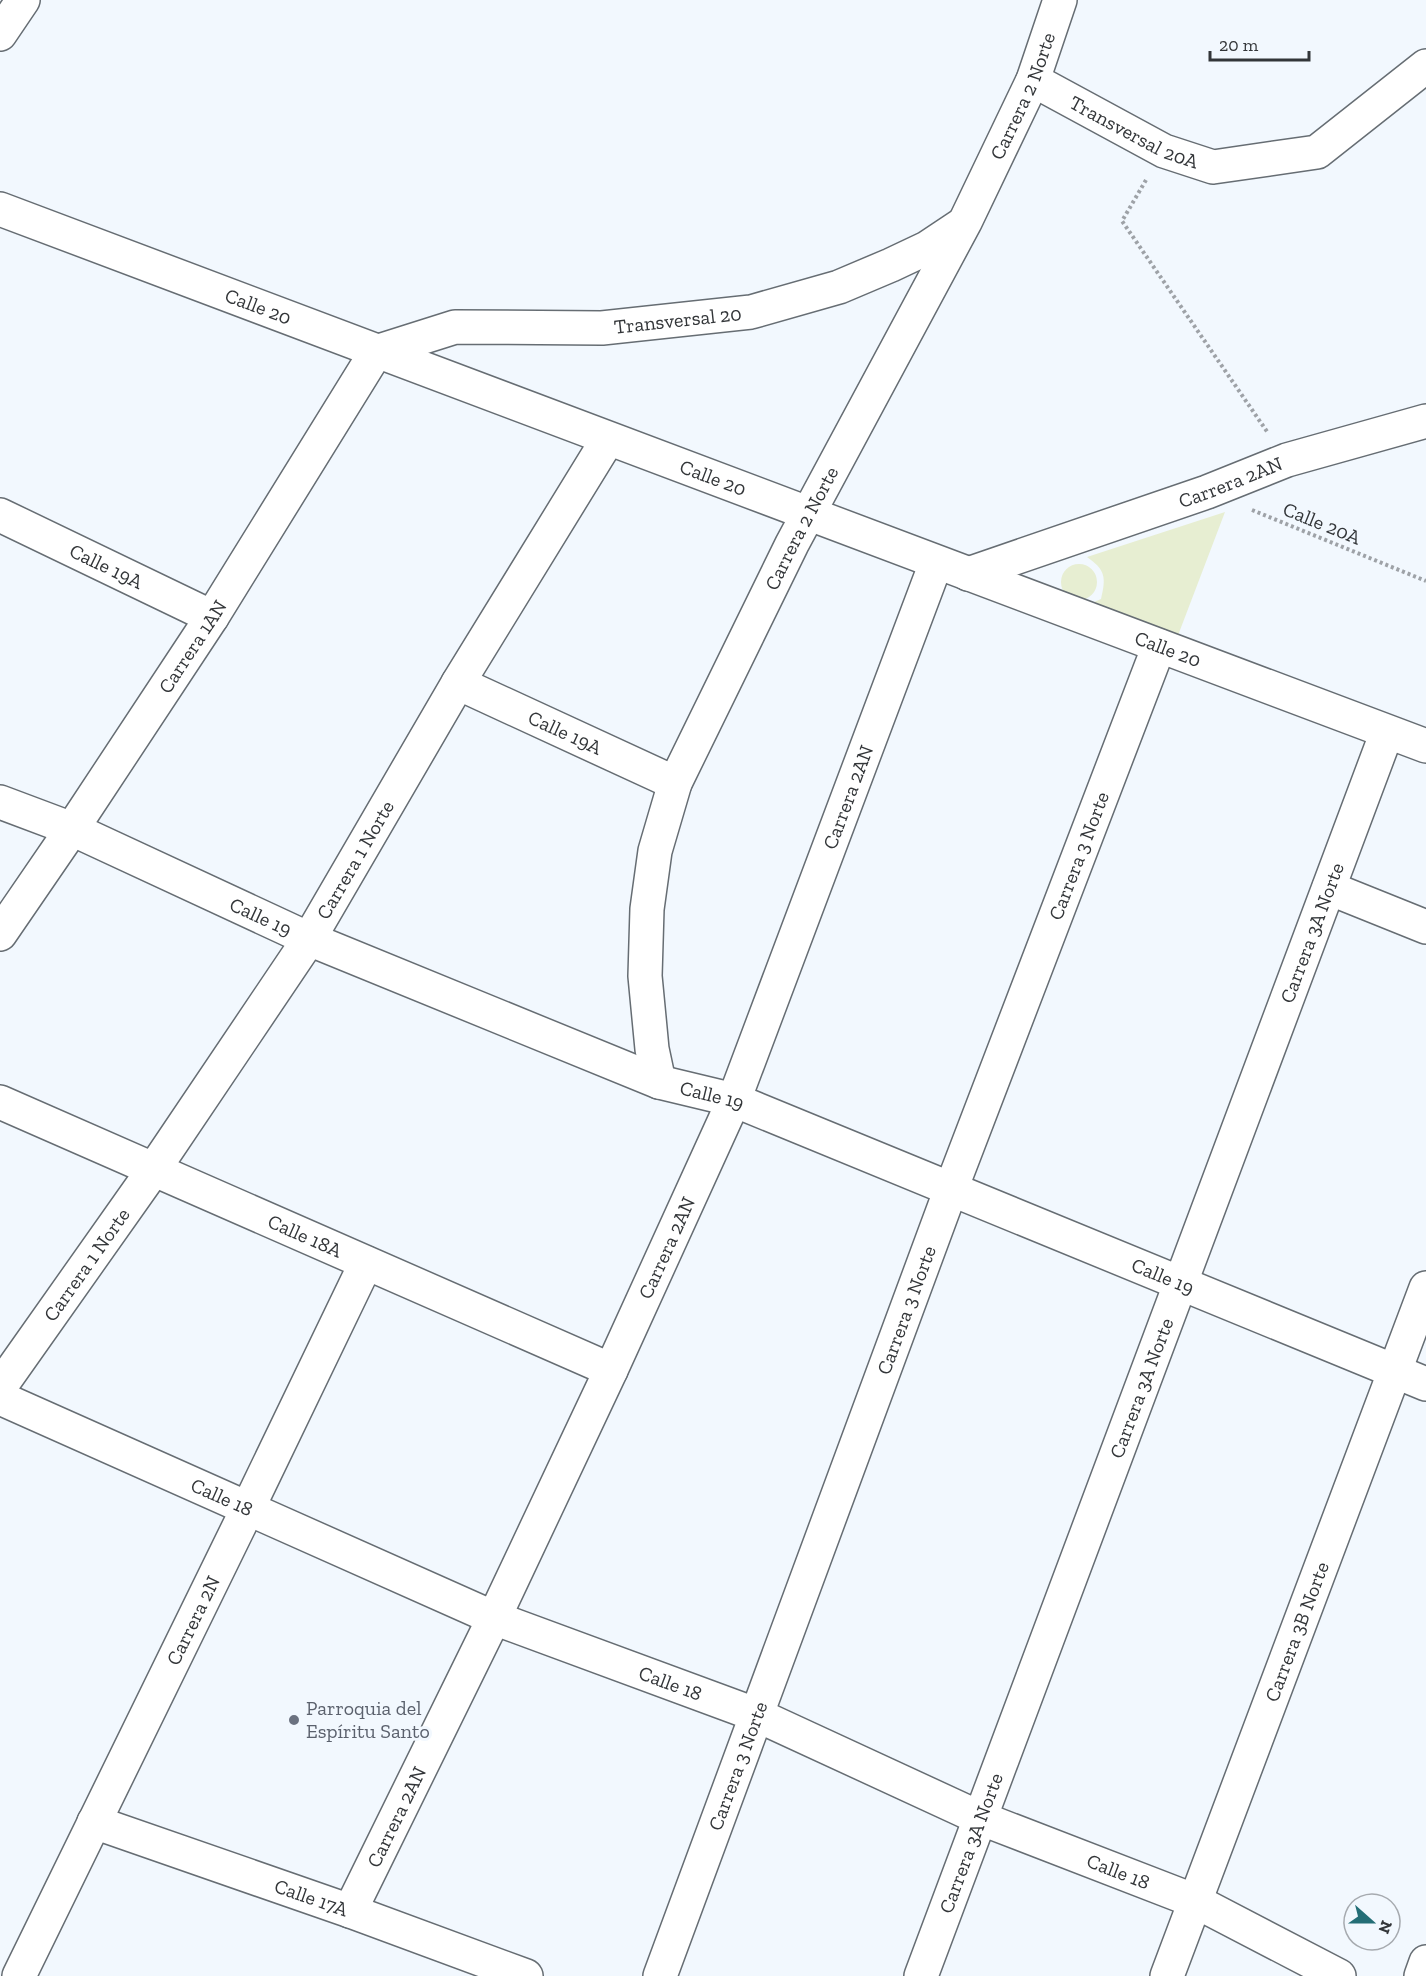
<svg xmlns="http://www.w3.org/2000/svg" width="1426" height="1976" font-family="'Zilla Slab',serif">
<rect width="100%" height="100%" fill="#f2f8fe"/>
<path fill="#e7eed2" d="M1225,512L1177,638L1085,606L1101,599C1106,578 1106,570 1087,557Z
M1061 582a18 18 0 1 1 36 0a18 18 0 1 1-36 0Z"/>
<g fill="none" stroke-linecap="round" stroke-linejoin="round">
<defs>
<g id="street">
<path d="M0,34L23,0"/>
<path id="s1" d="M1033,80L1164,151L1213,167L1317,152L1426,66"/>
<path id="s2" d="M0,209L1426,746"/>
<path id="s3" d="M376,352L455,327L602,328L751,312L839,287L891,265L927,248L960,226"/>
<path id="s4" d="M0,515L212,617"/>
<path id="s5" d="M968,574L1207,492L1287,460L1426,421"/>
<path id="s6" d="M458,683L675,783"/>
<path id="s7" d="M0,802L72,829L309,939L659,1082L734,1100L1426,1384"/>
<path d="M1329,888L1426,927"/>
<path id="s8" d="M0,934L72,829L212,617L376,352"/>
<path id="s9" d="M659,1082L652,1049L645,976L647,909L655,851L675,783L792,544L965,222L1033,80L1060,0"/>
<path id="s10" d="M0,1102L611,1370"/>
<path id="s11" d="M0,1387L154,1169L309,939L458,683L608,439"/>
<path id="s12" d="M0,1398L494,1618L757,1715L980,1818L1195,1901L1339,1976"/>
<path id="s13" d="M94,1822L350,1911L526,1976"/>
<path id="s14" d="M350,1911L494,1618L611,1370L734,1100L936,563"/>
<path id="s15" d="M19,1976L248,1508L366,1263"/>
<path id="s16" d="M660,1976L951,1189L1159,646"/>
<path id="s17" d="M921,1976L1387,732"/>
<path id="s18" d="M1167,1976L1426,1288"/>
<path d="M1421,1976L1426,1962"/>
</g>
</defs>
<use href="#street" stroke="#666d73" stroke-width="36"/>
<path stroke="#9ea2a7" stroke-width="4" stroke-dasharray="3 3" stroke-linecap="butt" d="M1146,180L1122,221L1268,433
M1252,510L1426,581"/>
<use href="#street" stroke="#fff" stroke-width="33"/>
</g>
<circle fill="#6b7280" stroke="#f2f8fe" stroke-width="2" cx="294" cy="1720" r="6"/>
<g text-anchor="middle" stroke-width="6" stroke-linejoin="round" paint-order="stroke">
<g font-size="20" fill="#333639" stroke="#f2f8fe">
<text dy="7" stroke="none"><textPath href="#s9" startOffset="1074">Carrera 2 Norte</textPath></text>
<text dy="7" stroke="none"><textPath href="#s1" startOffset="114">Transversal 20A</textPath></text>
<text dy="7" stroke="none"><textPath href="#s2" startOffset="276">Calle 20</textPath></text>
<text dy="7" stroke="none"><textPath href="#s3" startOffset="306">Transversal 20</textPath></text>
<text dy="7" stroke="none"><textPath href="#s2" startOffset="762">Calle 20</textPath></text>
<text dy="7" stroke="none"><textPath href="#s5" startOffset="278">Carrera 2AN</textPath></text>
<text transform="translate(1322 523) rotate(22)" y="7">Calle 20A</text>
<text dy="7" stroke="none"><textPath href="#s9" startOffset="588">Carrera 2 Norte</textPath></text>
<text dy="7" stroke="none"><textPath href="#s4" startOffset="118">Calle 19A</textPath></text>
<text dy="7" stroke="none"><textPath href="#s8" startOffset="346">Carrera 1AN</textPath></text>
<text dy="7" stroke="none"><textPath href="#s2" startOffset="1248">Calle 20</textPath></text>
<text dy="7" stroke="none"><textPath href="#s6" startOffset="118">Calle 19A</textPath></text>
<text dy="7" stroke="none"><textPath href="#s14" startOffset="1221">Carrera 2AN</textPath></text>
<text dy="7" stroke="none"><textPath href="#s16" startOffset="1196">Carrera 3 Norte</textPath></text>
<text dy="7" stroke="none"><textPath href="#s11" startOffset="636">Carrera 1 Norte</textPath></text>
<text dy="7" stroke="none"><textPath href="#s7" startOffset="285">Calle 19</textPath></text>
<text dy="7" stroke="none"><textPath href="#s17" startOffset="1114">Carrera 3A Norte</textPath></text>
<text dy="7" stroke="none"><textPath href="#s7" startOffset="771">Calle 19</textPath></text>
<text dy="7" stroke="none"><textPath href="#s10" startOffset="333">Calle 18A</textPath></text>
<text dy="7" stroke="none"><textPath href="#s14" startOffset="735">Carrera 2AN</textPath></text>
<text dy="7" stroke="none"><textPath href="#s11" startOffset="150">Carrera 1 Norte</textPath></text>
<text dy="7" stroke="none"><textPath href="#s7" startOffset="1257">Calle 19</textPath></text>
<text dy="7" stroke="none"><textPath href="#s16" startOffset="710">Carrera 3 Norte</textPath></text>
<text dy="7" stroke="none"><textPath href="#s17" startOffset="628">Carrera 3A Norte</textPath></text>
<text dy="7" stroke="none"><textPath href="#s12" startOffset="243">Calle 18</textPath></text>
<text dy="7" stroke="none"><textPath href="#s15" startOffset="396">Carrera 2N</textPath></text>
<text dy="7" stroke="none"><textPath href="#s18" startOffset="368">Carrera 3B Norte</textPath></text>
<text dy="7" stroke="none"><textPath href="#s12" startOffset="729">Calle 18</textPath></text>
<text dy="7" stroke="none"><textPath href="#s16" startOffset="224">Carrera 3 Norte</textPath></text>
<text dy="7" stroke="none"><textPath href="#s14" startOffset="105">Carrera 2AN</textPath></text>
<text dy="7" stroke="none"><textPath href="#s17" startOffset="142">Carrera 3A Norte</textPath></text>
<text dy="7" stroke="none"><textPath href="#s12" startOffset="1215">Calle 18</textPath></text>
<text dy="7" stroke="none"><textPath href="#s13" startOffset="230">Calle 17A</textPath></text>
</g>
<g font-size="20" fill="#5b616d" stroke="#f2f8fe" text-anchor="start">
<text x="306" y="1715">Parroquia del<tspan x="306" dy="23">Espíritu Santo</tspan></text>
</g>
</g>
<g transform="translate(1372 1922) rotate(111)"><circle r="28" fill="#f2f8fe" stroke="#a6aaaf" stroke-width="1.5"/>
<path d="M0-4.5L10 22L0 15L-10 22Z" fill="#246e76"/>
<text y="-9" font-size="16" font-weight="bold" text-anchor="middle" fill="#333639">N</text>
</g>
<path d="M1210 51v9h99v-9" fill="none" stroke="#333639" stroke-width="3"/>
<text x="1219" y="51" font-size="18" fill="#333639" stroke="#f2f8fe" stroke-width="4.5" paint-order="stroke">20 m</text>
</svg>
